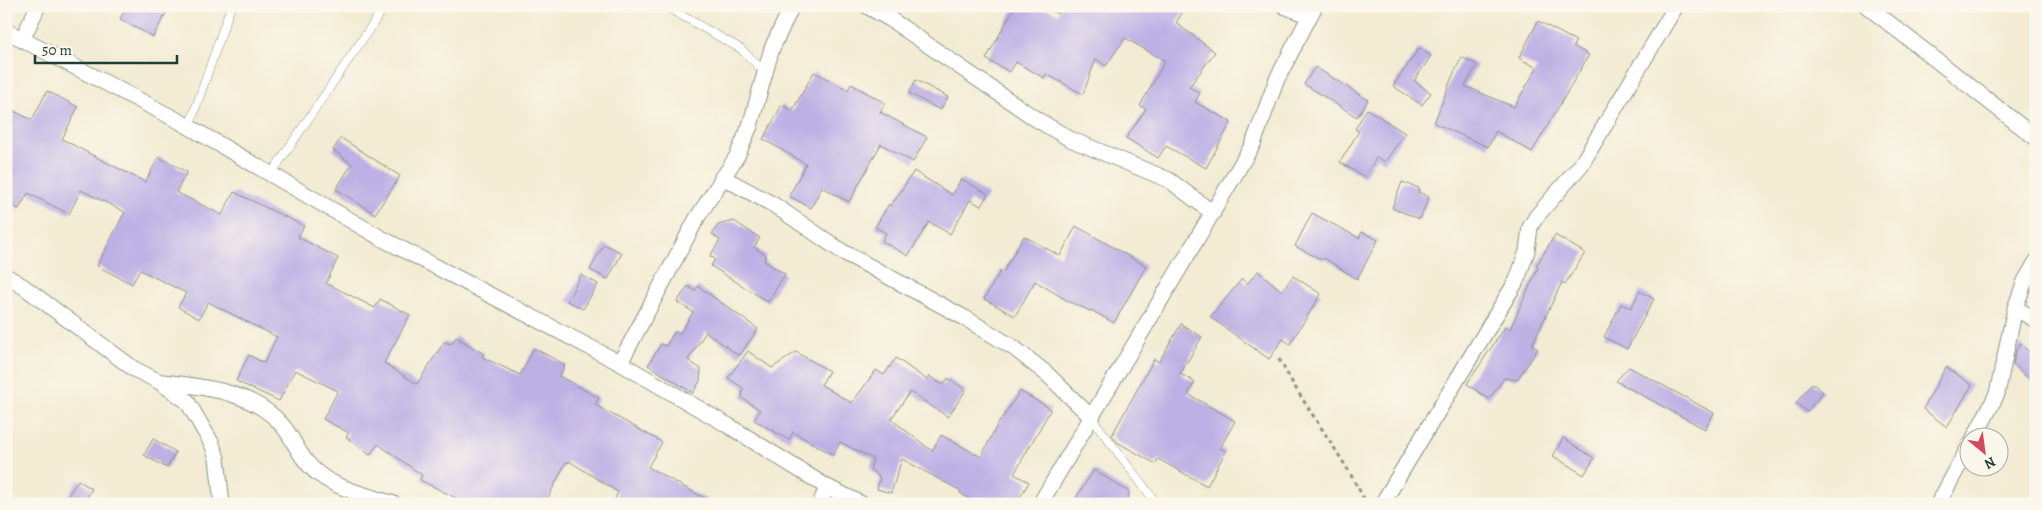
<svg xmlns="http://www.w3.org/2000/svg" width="2042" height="510" font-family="Alegreya,serif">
<rect width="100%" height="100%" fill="#fbf7ec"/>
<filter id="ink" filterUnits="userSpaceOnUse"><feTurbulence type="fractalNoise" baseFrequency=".02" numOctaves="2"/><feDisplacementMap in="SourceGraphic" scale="10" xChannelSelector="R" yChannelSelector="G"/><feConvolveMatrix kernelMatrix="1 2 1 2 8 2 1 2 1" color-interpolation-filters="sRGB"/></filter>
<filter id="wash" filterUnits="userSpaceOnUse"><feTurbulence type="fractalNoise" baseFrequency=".0096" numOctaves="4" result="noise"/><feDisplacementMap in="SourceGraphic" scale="20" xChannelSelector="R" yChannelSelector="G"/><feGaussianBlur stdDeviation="1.12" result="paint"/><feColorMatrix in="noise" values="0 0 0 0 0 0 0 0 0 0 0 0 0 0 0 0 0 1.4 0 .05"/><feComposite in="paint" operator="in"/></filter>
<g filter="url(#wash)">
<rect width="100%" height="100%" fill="#f3ebd3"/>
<g id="blocks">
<path fill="#bdb0e5" d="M127,6H154L166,13L153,37L120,19Z
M1015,6H1041L1058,14L1062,6H1175L1183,11L1176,23L1215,52L1189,87L1200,93L1195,102L1231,122L1206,168L1166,146L1158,158L1126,138L1146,109L1140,106L1165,61L1125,38L1106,66L1096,59L1083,94L1046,74L1044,78L1016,62L1010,72L986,59Z
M1538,21L1576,41L1573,46L1589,55L1532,152L1496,131L1488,147L1434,123L1452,77L1462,57L1477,65L1465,86L1514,107L1537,68L1519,58Z
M1419,48L1431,56L1414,81L1431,93L1422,105L1393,86Z
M1315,67L1368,100L1357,117L1304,84Z
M814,72L848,90L851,84L885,103L880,112L927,137L913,162L881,144L849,202L822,187L811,208L789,196L806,164L763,139L782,105L792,111Z
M916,80L948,97L940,110L909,93Z
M47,91L78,107L62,139L96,157L145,182L159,157L187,172L176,192L222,215L234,192L304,226L298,237L338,258L326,283L375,308L380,299L410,315L384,363L417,384L444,342L451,344L456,337L484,354L482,357L520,375L534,348L565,365L559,376L599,398L595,405L662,442L648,467L715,504H613L618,492L569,461L568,463L566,462L545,504H468L420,480L422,475L378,444L370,455L346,437L349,433L323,419L338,391L295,370L279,401L236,381L249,355L264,363L277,337L208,302L199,319L178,307L186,293L140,270L132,284L97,266L125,212L81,190L69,214L28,193L19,209L6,202V107L32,120Z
M1367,109L1405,133L1385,162L1377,157L1364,177L1340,162L1359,131L1355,129Z
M341,138L400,176L375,214L336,189L352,164L333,150Z
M914,171L952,195L961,179L988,194L981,206L970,200L950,234L929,222L908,256L882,241L886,233L875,227L889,204L891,206Z
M1402,182L1419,188L1418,192L1429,197L1420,219L1392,208Z
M1312,213L1359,238L1362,232L1378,240L1357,279L1324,258L1322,260L1295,246Z
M734,221L760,238L754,247L766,255L764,261L785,274L768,302L711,266L715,259L710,256L720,240L712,234L718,225Z
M1076,226L1146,266L1114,323L1091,310L1090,311L1068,301L1035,281L1015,316L984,299L1001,270L1003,272L1024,236L1060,256Z
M1555,235L1585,253L1565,284L1562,282L1532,345L1538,349L1517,380L1504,378L1489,399L1467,384L1505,327L1510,329L1538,268L1536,266Z
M604,244L622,253L608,279L590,270Z
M1258,271L1282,291L1293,276L1321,294L1290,344L1283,339L1269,359L1210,317L1242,279L1247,284Z
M581,275L598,284L583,309L567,301Z
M688,286L695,291L698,286L758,329L739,356L706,332L688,360L701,369L700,381L693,393L648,365L661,344L666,346L674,332L680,333L693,312L677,302Z
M1640,291L1654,299L1627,349L1604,337L1621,304L1631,308Z
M1181,324L1202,337L1180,374L1195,382L1188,394L1235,421L1220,448L1226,451L1207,486L1158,459L1156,464L1117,442L1112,435L1154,359L1159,362Z
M2021,344L2036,359V386L2013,364L2016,350Z
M748,351L772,368L796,352L829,371L821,385L852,403L876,370L884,375L896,358L927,380L929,376L943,385L948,378L966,390L948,417L910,392L891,419L932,451L941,435L981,457L996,427L1020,391L1051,409L1014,474L1029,482L1016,504H977L960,493L961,491L902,459L891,493L877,489L880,478L870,469L873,459L840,442L833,455L793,432L789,440L754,420L760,410L742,398L743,388L728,378Z
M1629,367L1714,413L1705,429L1616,381Z
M1946,367L1972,385L1947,427L1923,409Z
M1812,383L1823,392L1807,412L1796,403Z
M1563,438L1594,458L1584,475L1553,456Z
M153,439L176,452L167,468L144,455Z
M1094,470L1129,492L1128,504H1072Z
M78,480L92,489L83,504H63Z"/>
</g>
</g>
<g filter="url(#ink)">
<use href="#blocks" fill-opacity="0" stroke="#899484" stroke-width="1"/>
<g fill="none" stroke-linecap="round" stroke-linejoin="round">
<defs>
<path id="lane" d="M665,6L741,49L765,72
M189,127L231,6
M271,174L385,6
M1091,417L1157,504"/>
<path id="street" d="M867,6L890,19L1036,119L1070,139L1169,180L1213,213
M1284,6L1310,16
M1867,6L2036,138
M6,31L179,121L381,238L620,363L729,426L827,487L862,504
M22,40L38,6
M722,177L774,205L843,252L965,318L1014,348L1047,374L1091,417
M6,276L24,287L134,369L160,382L187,401L212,444L217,458L222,504
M2015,308L2036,320
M620,363L697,218L737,156L750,126L772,48L792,6
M162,382C205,387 257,391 286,430C297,446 303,463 320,475C340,490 370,496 394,504
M1974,438L1997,394L2015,308L2025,281L2036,262
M820,504L827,487
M1040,504L1253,144L1277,79L1315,6
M1382,504L1517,280L1527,251L1530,227L1536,217L1581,165L1676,6
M1938,504L1970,445"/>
</defs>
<use href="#lane" stroke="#899484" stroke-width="9"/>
<use href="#street" stroke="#899484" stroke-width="17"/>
<path stroke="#899484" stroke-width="3" stroke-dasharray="4 4" stroke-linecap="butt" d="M1279,359C1305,408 1340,451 1365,501"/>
<use href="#lane" stroke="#fff" stroke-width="8"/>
<use href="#street" stroke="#fff" stroke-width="15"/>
</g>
</g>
<rect width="2042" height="510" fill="none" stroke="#fbf7ec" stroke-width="25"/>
<g transform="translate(1984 452) rotate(151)"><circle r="24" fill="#fbf7ec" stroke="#a3ada2"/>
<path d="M0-4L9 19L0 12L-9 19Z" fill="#d1495b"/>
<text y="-8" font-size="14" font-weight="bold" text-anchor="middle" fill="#1f3d34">N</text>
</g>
<path d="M35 55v8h142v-8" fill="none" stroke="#1f3d34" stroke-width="2.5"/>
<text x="42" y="55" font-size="15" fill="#1f3d34" stroke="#fbf7ec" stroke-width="4" paint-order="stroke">50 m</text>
</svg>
